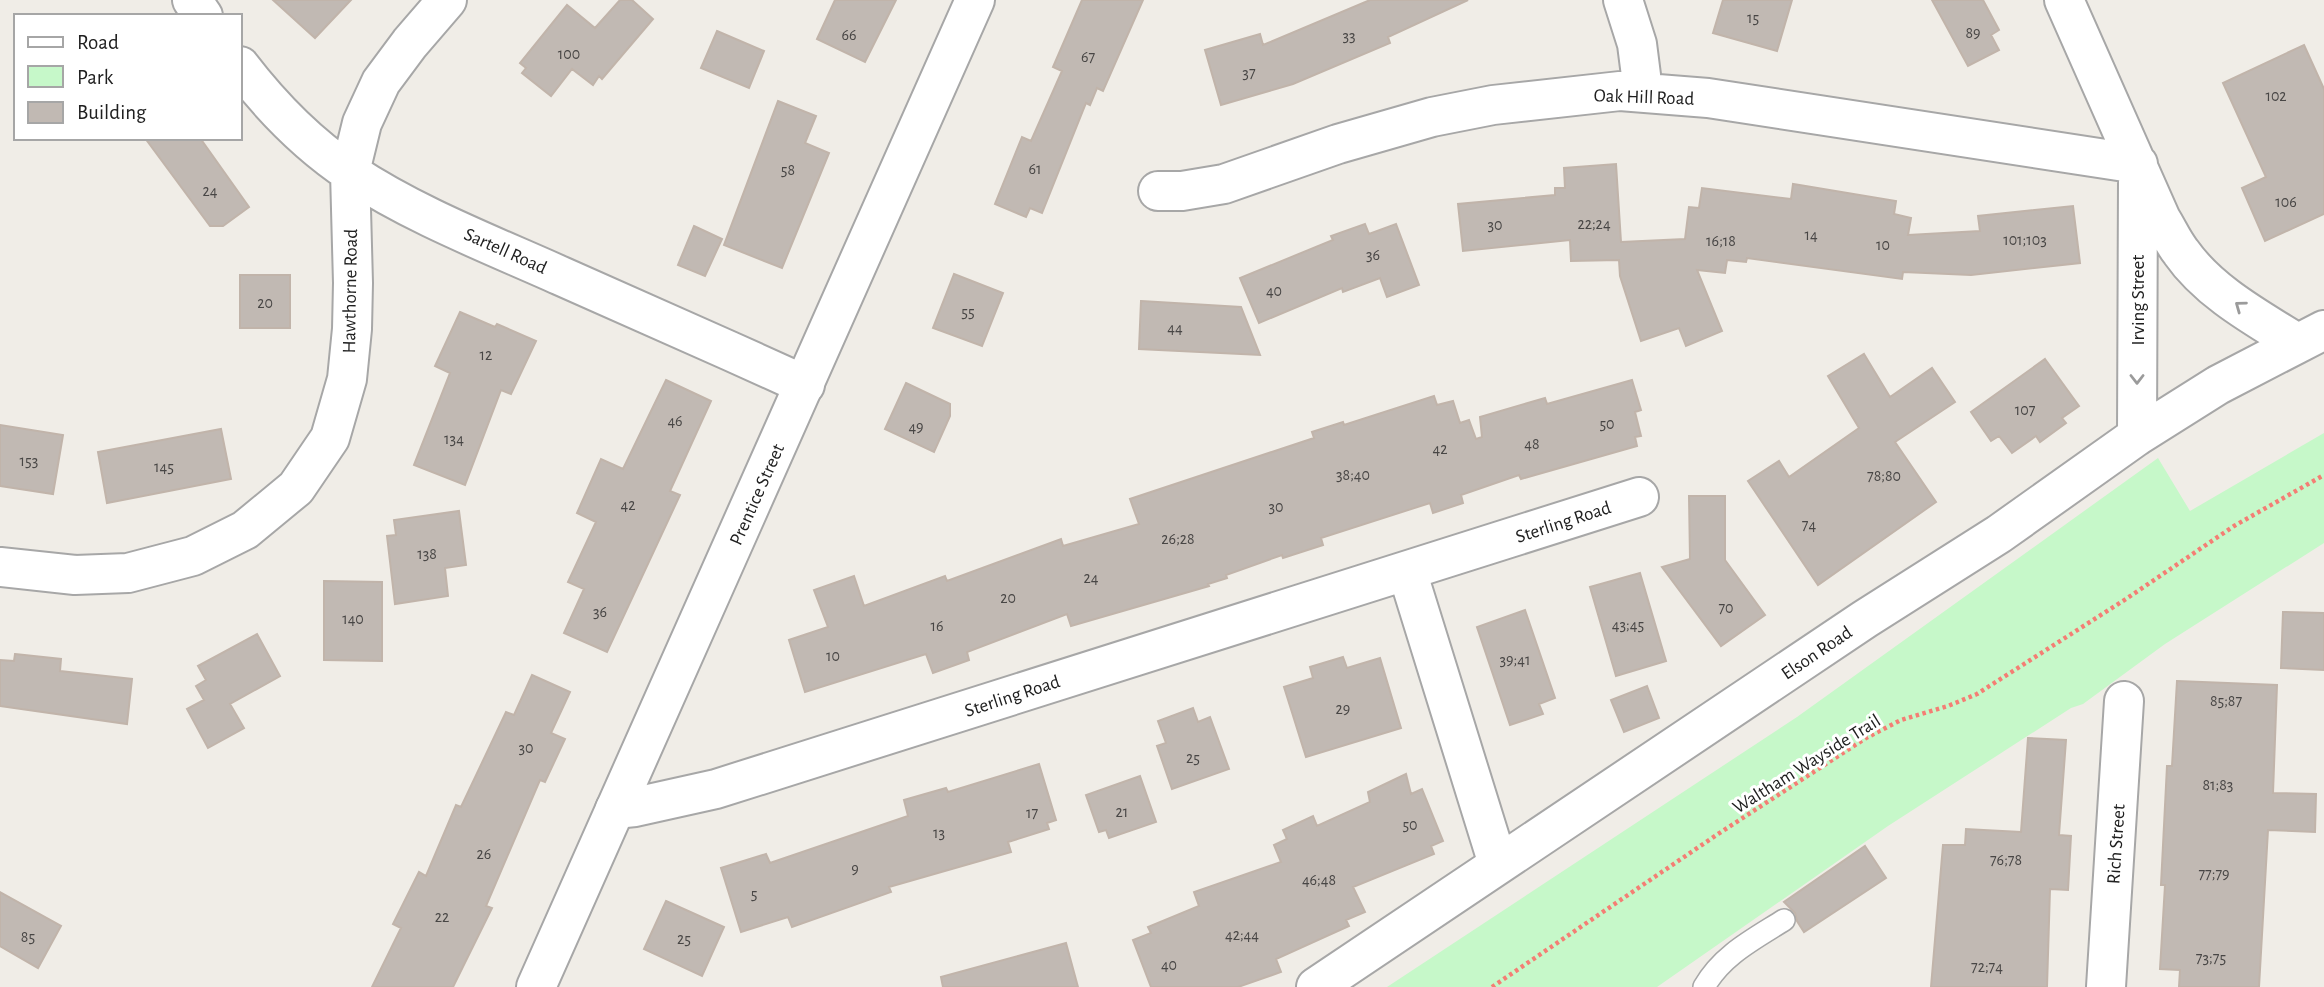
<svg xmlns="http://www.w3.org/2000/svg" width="2324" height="987" font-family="'Alegreya Sans',sans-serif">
<rect width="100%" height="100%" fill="#f0ede7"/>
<path fill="#c6f8c9" d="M2324,433V543L2165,644L2083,704L2071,708L1888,826L1657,987H1387L1797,717L2158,458L2190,511Z"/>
<path fill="#c1b9b3" stroke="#c1b4aa" stroke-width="2" d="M273,0H351L315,38Z
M620,0H632L653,19L602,79L599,76L593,85L572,69L551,96L522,73L526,68L520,63L567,5L595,28Z
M835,0H896L865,62L817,39Z
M1082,0H1143L1103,91L1097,88L1090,105L1086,103L1042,213L1030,208L1026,217L995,204L1022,137L1031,141L1062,71L1053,67Z
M1370,0H1468L1388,37L1390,43L1293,84L1221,105L1205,50L1260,34L1263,45Z
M1723,0H1792L1777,51L1713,33Z
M1932,0H1983L1999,30L1991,35L1999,50L1968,66Z
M717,31L764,51L749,88L701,68Z
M2304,45L2324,89V214L2265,241L2242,188L2266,177L2223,83Z
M778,101L816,116L805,143L829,153L782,268L724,245Z
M145,138H200L249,207L223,226H210Z
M1616,164L1621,242L1685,239L1689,207L1699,208L1702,188L1791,199L1793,184L1896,201L1894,214L1911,218L1908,235L1980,231L1978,216L2073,206L2080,263L1971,275L1903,272L1902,279L1747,258L1746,262L1727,260L1725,273L1697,270L1722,331L1686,346L1679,328L1641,341L1620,276L1619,260L1571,261L1570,240L1463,251L1458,204L1555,195V188H1565L1564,168Z
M1365,224L1369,234L1396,224L1419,285L1387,297L1380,278L1343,292L1342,288L1259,323L1240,278L1333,240L1331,236Z
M694,226L722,239L705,276L678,265Z
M954,274L1003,293L982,346L933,328Z
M240,275H290V328H240Z
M1141,301L1241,307L1260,355L1139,349Z
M460,312L495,327L497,324L536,341L511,394L501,390L465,485L414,465L450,373L435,366Z
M1864,354L1890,397L1932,368L1955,402L1895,442L1936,502L1818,585L1748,481L1779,461L1789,477L1859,428L1828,376Z
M2045,359L2079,406L2062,418L2066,423L2040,442L2036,436L2012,453L1999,436L1991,441L1971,412Z
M666,380L711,401L670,491L680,495L607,652L564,633L584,589L568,582L596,522L577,513L601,459L623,469Z
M1632,380L1641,410L1635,412L1641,436L1635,437L1637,446L1521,479L1519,475L1461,495L1463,503L1433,513L1430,503L1321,538L1323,545L1283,558L1282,555L1226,575L1227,578L1208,584L1209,586L1071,626L1067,614L967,652L969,660L933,673L926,654L805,692L789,640L828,627L814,590L854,576L864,606L945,576L947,581L1061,539L1063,546L1139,524L1130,499L1314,438L1312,432L1343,422L1344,425L1434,396L1437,405L1453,401L1460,423L1469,420L1476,439L1482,437L1480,417L1545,398L1547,404Z
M906,383L950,404V416L934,452L885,429Z
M0,425L63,435L53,494L0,486Z
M221,429L231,479L107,503L98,452Z
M1689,496H1725V560L1765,615L1721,646L1662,567L1690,559Z
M459,511L466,565L445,568L448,596L395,604L387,536L396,535L394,520Z
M1640,573L1666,661L1616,676L1590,587Z
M324,581L382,582V661L324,660Z
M1525,610L1555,698L1539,704L1543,714L1510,725L1477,627Z
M2283,612L2324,613V670L2281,668Z
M257,634L280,676L230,704L244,728L208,748L187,709L204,700L196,686L206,680L198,666Z
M15,654L61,659L60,671L132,679L127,724L0,706V660L14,661Z
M1343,657L1347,668L1380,658L1401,728L1306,757L1284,687L1313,678L1310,667Z
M532,675L570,692L551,733L565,739L545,782L540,780L486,906L492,908L453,987H372L401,928L393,924L419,872L426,876L456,805L461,807L506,712L514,715Z
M2177,681L2277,685L2273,793L2316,794L2315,832L2268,830L2259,987H2179L2180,970L2160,969L2165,885H2161L2167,766H2172Z
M1647,686L1659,718L1624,732L1611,700Z
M1193,708L1198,722L1210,717L1229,769L1172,789L1157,746L1166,743L1158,721Z
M2028,738L2066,740L2059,835L2071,836L2068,890L2050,889L2047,987H1931L1943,845H1965L1966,829L2021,832Z
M1039,764L1056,820L1047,823L1049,829L1008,842L1011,852L889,887L891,892L792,927L788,917L741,932L721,868L766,854L770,863L908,816L904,800L946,788L948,792Z
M1406,774L1411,794L1422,789L1443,841L1431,846L1434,854L1353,887L1365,912L1346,920L1349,926L1276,959L1281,972L1238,987H1151L1133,940L1151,933L1148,927L1199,906L1194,892L1281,862L1274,845L1287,839L1283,830L1313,816L1317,826L1370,802L1368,792Z
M1140,776L1156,822L1109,838L1106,830L1099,832L1086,795Z
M1865,846L1886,878L1804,932L1797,921L1795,913L1784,902Z
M0,892L61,926L38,968L0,946Z
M666,901L724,927L702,976L644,949Z
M1066,943L1078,987H943L941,977Z"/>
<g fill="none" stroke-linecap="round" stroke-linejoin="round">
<defs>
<path id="service" d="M1704,987C1722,955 1754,939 1784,920"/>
<path id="minor" d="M192,0L203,16
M1623,0L1637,44L1643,91
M2064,0L2161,219C2168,230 2173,242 2181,252C2209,292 2257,318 2297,343
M240,66C270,105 309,145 351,173C414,215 492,245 561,276C643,312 724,348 805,385
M1158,191H1182L1224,184L1338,144L1432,117L1493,105L1620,91L1708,98L2138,164
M2137,436L2138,180
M0,567L75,575L128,573L193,556L245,530L296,488L330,438L347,379L352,329L353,283L350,172L362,123L381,82L410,43L447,0
M1407,571L1498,864
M615,809L635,807L716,789L1639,497
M1316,987L1865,619L1999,534L2137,436L2218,385L2324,330
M2106,987L2124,701"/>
<path id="tertiary" d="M536,987L975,0"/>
</defs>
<use href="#service" stroke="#a7a7a7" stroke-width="24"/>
<use href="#minor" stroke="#a7a7a7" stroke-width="42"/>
<use href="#tertiary" stroke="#a7a7a7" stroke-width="42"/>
<path stroke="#f47e74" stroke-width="4.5" stroke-dasharray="3.5 3.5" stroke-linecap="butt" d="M1492,987L1718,834L1866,738L1901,720L1948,706L1977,694L2126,599L2234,526L2324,475"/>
<use href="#service" stroke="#fff" stroke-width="21"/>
<use href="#minor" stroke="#fff" stroke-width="38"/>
<use href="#tertiary" stroke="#fff" stroke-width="38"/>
</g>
<defs><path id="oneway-chevron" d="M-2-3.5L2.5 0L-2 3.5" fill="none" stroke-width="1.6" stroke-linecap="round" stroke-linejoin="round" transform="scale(1.75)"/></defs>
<g stroke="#9b9b9b">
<use href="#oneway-chevron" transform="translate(2240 306) rotate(-144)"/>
<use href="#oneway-chevron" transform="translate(2137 379) rotate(90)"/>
</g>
<g text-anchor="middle" stroke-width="6" stroke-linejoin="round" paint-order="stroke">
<g font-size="16" fill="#484645">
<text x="1753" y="23">15</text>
<text x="1973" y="38">89</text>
<text x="849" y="40">66</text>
<text x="1349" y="41">33</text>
<text x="569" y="59">100</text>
<text x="1088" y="62">67</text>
<text x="1249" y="78">37</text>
<text x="2276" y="101">102</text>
<text x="1035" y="174">61</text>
<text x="788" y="175">58</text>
<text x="210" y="196">24</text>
<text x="2286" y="207">106</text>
<text x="1594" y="229">22;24</text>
<text x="1495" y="230">30</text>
<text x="1811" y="240">14</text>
<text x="2025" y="245">101;103</text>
<text x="1721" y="246">16;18</text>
<text x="1883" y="250">10</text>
<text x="1373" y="260">36</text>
<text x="1274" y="296">40</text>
<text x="265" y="308">20</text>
<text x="968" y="317">55</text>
<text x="1175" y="333">44</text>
<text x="486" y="360">12</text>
<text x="2025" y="415">107</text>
<text x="675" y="426">46</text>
<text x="1607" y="429">50</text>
<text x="916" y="432">49</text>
<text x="454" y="444">134</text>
<text x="1532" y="449">48</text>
<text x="1440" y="454">42</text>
<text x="29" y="466">153</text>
<text x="164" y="472">145</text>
<text x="1353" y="480">38;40</text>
<text x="1884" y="481">78;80</text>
<text x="628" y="510">42</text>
<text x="1276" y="512">30</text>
<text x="1809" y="530">74</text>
<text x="1178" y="544">26;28</text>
<text x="427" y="559">138</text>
<text x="1091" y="583">24</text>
<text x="1008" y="603">20</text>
<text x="1726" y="613">70</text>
<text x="600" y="617">36</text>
<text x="353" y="624">140</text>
<text x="1628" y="630">43;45</text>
<text x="937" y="631">16</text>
<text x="833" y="661">10</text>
<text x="1515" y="665">39;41</text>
<text x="2226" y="706">85;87</text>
<text x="1343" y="714">29</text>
<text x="526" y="753">30</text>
<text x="1193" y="763">25</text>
<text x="2218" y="790">81;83</text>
<text x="1122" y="817">21</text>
<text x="1032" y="818">17</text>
<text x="1410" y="830">50</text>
<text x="939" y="838">13</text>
<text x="484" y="859">26</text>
<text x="2006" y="865">76;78</text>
<text x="855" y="874">9</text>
<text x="2214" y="879">77;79</text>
<text x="1319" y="885">46;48</text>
<text x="754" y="899">5</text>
<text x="442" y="922">22</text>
<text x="1242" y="940">42;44</text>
<text x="28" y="942">85</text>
<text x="684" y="944">25</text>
<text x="2211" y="963">73;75</text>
<text x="1169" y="970">40</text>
<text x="1987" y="972">72;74</text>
</g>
<g font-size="19" fill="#202020" stroke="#fff">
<text transform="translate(1644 96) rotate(2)" y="7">Oak Hill Road</text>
<text transform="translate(506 250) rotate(24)" y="7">Sartell Road</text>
<text transform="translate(349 291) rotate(-89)" y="7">Hawthorne Road</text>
<text transform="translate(2137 300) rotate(-90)" y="7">Irving Street</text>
<text transform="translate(756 494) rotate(-66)" y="7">Prentice Street</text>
<text transform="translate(1563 521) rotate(-18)" y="7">Sterling Road</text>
<text transform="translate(1816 652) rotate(-34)" y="7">Elson Road</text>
<text transform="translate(1012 695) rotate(-18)" y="7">Sterling Road</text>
<text transform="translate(1806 763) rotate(-32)" y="7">Waltham Wayside Trail</text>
<text transform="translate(2115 844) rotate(-86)" y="7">Rich Street</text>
</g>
</g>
<rect x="14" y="14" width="228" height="126" fill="#ffffff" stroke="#a6a6a6" stroke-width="2"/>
<rect x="28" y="37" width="35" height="10" fill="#ffffff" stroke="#a6a6a6" stroke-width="2"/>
<text x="77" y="49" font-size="21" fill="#202020">Road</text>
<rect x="28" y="66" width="35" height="21" fill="#c6f8c9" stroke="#a6a6a6" stroke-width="2"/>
<text x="77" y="84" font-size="21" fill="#202020">Park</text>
<rect x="28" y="102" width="35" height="21" fill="#c1b9b3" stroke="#a6a6a6" stroke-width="2"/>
<text x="77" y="119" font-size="21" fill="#202020">Building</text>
</svg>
